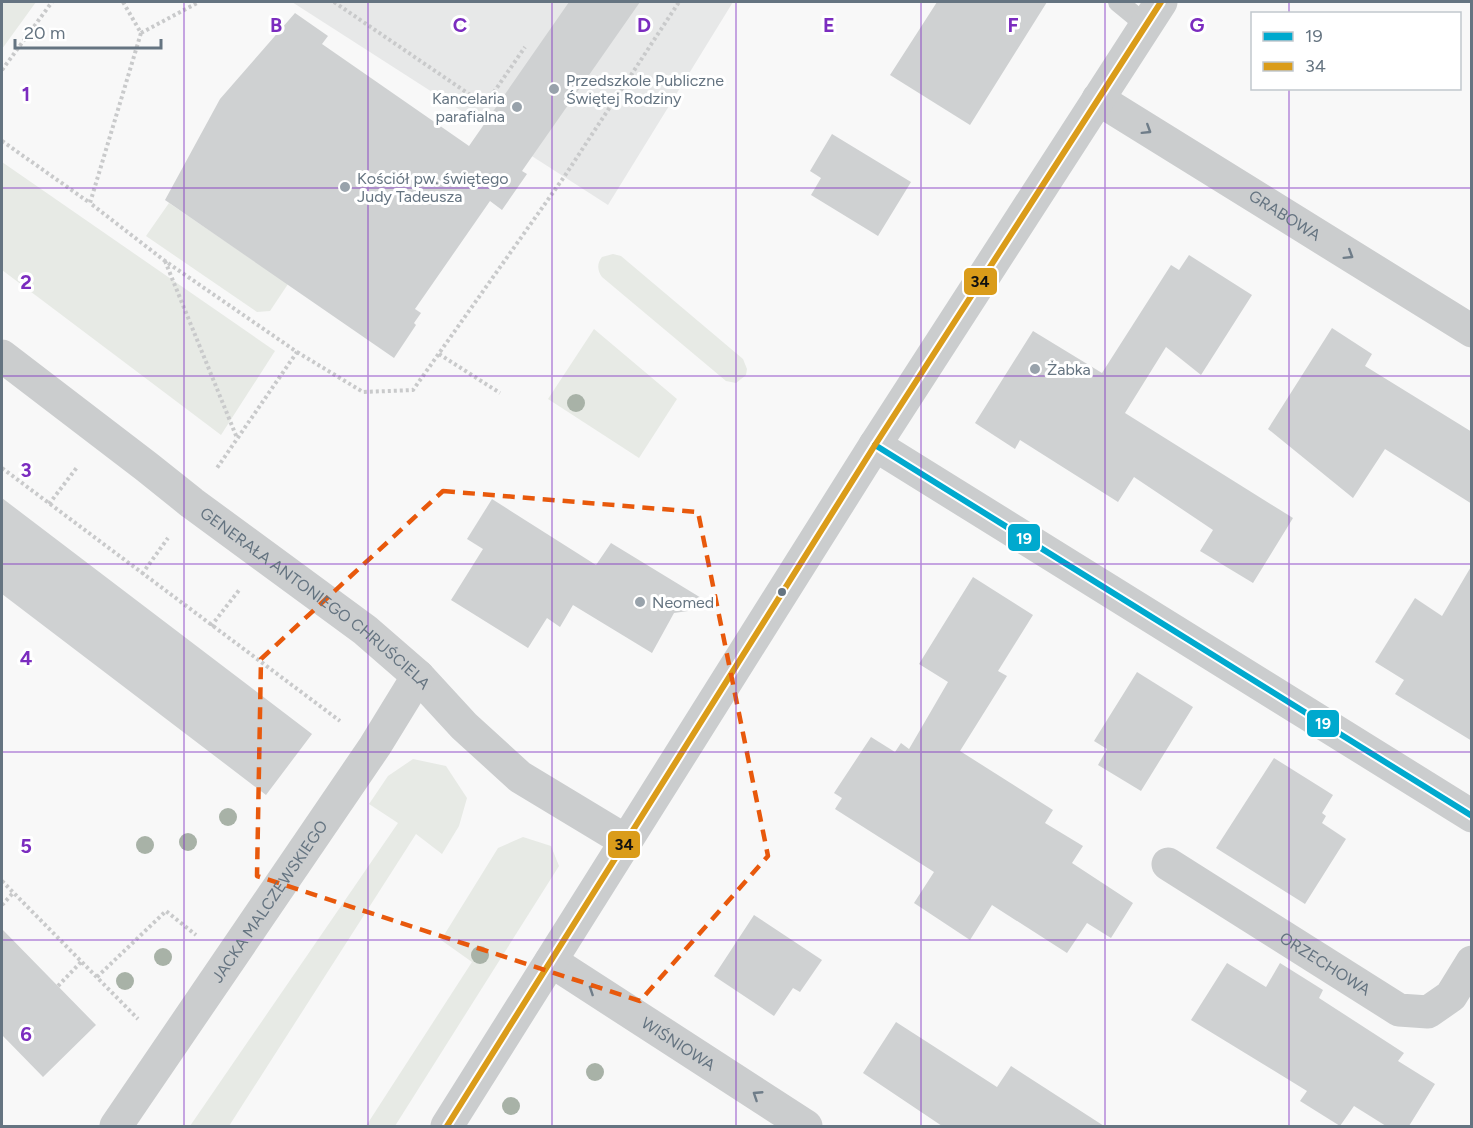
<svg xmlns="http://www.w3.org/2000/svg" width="1473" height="1128" font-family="Figtree,sans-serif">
<rect width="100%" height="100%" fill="#f8f8f8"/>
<path fill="#e7e8e8" d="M292,2H733L608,205Z"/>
<path fill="#e7eae5" d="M2,2H36L2,49Z
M2,162L275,351L221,435L2,270Z
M169,203L288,284L270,311L257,312L146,236Z
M613,254L621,256L743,359L747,369L746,375L736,383L726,381L602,277C597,270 597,263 602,257Z
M594,329L677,399L639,458L548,399Z
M413,759L446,766L467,798L459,826L442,854L416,834L229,1126H190L398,823L369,804L388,776Z
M523,837L551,846L559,866L395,1126H366L472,962L441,940L498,848Z"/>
<path fill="#cfd1d2" d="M569,2H640L522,171L527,174L502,210L490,201L415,309L421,313L414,323L416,325L394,358L165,200L220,99L295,13L328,36L322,44L469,146Z
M937,2H1047L970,125L890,75Z
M832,134L911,182L878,236L811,195L821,178L810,171Z
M1189,255L1252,295L1201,375L1166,347L1125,413L1293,518L1253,583L1200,551L1213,530L1134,477L1118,502L1020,440L1015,449L975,423L1033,331L1102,373L1171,265L1179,270Z
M1332,328L1372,354L1365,366L1472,432V504L1385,449L1353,498L1268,429Z
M2,498L312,734L266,795L2,594Z
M492,499L596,565L611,543L716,607L674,613L652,653L573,605L560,627L547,618L528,648L451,600L483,549L467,539Z
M1472,565V741L1395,694L1404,680L1375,662L1415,598L1442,616Z
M973,577L1033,615L998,671L1007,676L960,751L1053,810L1045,823L1083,846L1072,863L1133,903L1111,938L1087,923L1067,953L992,905L970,940L914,903L934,872L835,809L842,798L834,793L871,737L895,752L901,743L909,749L948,682L919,664Z
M1137,672L1193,707L1141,791L1098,765L1107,749L1094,741Z
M1274,758L1333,795L1322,813L1326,816L1322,823L1346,839L1305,904L1216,848Z
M754,915L822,960L800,992L793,988L774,1016L714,976Z
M2,929L96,1025L43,1077L2,1035Z
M1227,963L1266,987L1280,963L1323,990L1319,998L1404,1053L1398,1061L1435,1084L1409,1126H1386L1354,1106L1340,1126L1300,1101L1307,1091L1191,1020Z
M896,1022L997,1087L1011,1066L1104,1126H942L863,1073Z"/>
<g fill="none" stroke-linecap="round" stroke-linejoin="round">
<path stroke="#c9cacb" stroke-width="4" stroke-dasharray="3 3" stroke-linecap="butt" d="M123,2L141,33L90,203L165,261L297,352L217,468
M334,2L485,105L525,47
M141,33L199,2
M2,70L52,2
M2,141L90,203
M165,261L237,438
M297,352L363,392L413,390L564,177L679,2
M439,354L500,393
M2,468L340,721
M49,504L78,466
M142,574L168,538
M211,626L240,589
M2,881L138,1019
M2,905L13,893
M97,977L166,911L196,935
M58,986L81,962"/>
<path stroke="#cbcdce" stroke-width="20" d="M1118,2L1146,25"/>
<g stroke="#cbcdce" stroke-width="33">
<path id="s1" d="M1098,99L1472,331"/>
<path id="s2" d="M2,356L147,467L192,503L365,630L418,676L464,726L520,777L626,841"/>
<path d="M875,445L1472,816"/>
<path id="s3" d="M1168,864L1399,1010L1428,1012L1451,996L1472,962"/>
<path id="s4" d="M551,961L806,1126"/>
<path id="s5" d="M116,1126L375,746L418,676"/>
</g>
<path stroke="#cbcdce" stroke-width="33" d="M447,1126L875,445L1161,2"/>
<defs>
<path id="bus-1" d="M875,445L1472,816"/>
<path id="bus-2" d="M447,1126L875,445L1161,2"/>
</defs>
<use href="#bus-1" stroke="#fff" stroke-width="10"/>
<use href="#bus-2" stroke="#fff" stroke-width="10"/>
<use href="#bus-1" stroke="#00a9ce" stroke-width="6"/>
<use href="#bus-2" stroke="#da9c1a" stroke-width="6"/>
</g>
<g fill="#a8b2a7">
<circle cx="576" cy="403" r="9"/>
<circle cx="228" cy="817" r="9"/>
<circle cx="188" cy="842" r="9"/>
<circle cx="145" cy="845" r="9"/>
<circle cx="480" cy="955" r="9"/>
<circle cx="163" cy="957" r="9"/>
<circle cx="125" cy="981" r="9"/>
<circle cx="595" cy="1072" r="9"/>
<circle cx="511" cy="1106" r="9"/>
</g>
<defs><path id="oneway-chevron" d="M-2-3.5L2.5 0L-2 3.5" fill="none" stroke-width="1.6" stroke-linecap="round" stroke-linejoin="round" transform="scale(1.5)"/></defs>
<g stroke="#6f7d89">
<use href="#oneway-chevron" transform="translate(1147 130) rotate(32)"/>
<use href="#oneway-chevron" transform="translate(1349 255) rotate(32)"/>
<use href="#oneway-chevron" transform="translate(593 989) rotate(-147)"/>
<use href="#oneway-chevron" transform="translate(757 1095) rotate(-147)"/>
</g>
<path fill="none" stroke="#e8590c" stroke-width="4.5" stroke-dasharray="12 8" stroke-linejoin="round" d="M443,491L698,512L768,856L640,1001L257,876L261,659Z"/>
<path fill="none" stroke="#7b2cbf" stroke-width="1.5" stroke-opacity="0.55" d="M184,2V1126M368,2V1126M552,2V1126M736,2V1126M921,2V1126M1105,2V1126M1289,2V14M1289,88V1126M2,188H1472M2,376H1472M2,564H1472M2,752H1472M2,940H1472"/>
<g fill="#98a2ab" stroke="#fff" stroke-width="2">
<circle cx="554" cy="89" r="6"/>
<circle cx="517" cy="107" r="6"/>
<circle cx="345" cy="187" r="6"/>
<circle cx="1035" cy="369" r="6"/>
<circle cx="640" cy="602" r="6"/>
</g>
<circle fill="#657481" stroke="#fff" stroke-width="2" cx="782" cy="592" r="5"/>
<g text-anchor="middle" stroke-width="6" stroke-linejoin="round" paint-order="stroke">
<g font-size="16" fill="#657481" stroke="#fff" text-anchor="start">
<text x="566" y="86">Przedszkole Publiczne<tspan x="566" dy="18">Świętej Rodziny</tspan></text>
<text x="505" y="104" text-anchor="end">Kancelaria<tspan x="505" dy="18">parafialna</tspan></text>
<text x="357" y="184">Kościół pw. świętego<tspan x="357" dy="18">Judy Tadeusza</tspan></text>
<text x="1047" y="375">Żabka</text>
<text x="652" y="608">Neomed</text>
</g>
<g font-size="16" fill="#657481" stroke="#fff">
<text dy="6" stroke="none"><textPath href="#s1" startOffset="220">GRABOWA</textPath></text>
<text dy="6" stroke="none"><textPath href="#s2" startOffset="396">GENERAŁA ANTONIEGO CHRUŚCIELA</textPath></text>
<text dy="6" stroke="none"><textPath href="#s5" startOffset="272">JACKA MALCZEWSKIEGO</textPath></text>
<text dy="6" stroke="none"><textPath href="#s3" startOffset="186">ORZECHOWA</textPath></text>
<text dy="6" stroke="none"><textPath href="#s4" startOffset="152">WIŚNIOWA</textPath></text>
</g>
</g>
<g font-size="20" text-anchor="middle" font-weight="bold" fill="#7b2cbf" stroke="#fff" stroke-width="6" stroke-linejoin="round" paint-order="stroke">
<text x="276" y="32">B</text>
<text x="460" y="32">C</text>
<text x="644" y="32">D</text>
<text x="829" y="32">E</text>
<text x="1013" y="32">F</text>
<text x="1197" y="32">G</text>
<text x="26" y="101">1</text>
<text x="26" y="289">2</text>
<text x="26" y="477">3</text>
<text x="26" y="665">4</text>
<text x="26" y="853">5</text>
<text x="26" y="1041">6</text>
</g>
<g stroke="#fff" stroke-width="2">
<rect x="963" y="267" width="35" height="29" rx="6" fill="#da9c1a"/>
<rect x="1007" y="523" width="34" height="29" rx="6" fill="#00a9ce"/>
<rect x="1306" y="709" width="34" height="29" rx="6" fill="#00a9ce"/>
<rect x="607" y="830" width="34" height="29" rx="6" fill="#da9c1a"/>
</g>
<g font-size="16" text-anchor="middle" font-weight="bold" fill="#fff">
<text x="1024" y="544">19</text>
<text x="1323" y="729">19</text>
</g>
<g font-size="16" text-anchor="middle" font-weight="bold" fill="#111">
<text x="980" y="287">34</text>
<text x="624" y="850">34</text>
</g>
<rect width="1473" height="1128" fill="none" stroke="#657481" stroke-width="6"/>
<rect x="1251" y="12" width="210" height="78" fill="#ffffff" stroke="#c1c7cd" stroke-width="1.5"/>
<rect x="1263" y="32" width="30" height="9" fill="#00a9ce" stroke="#c1c7cd" stroke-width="1.5"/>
<text x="1305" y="42" font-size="18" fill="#657481">19</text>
<rect x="1263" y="62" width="30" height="9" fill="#da9c1a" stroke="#c1c7cd" stroke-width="1.5"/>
<text x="1305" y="72" font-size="18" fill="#657481">34</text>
<path d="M15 39v9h146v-9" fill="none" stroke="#657481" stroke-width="3"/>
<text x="24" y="39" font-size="18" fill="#657481" stroke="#ffffff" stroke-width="4.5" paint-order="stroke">20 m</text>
</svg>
